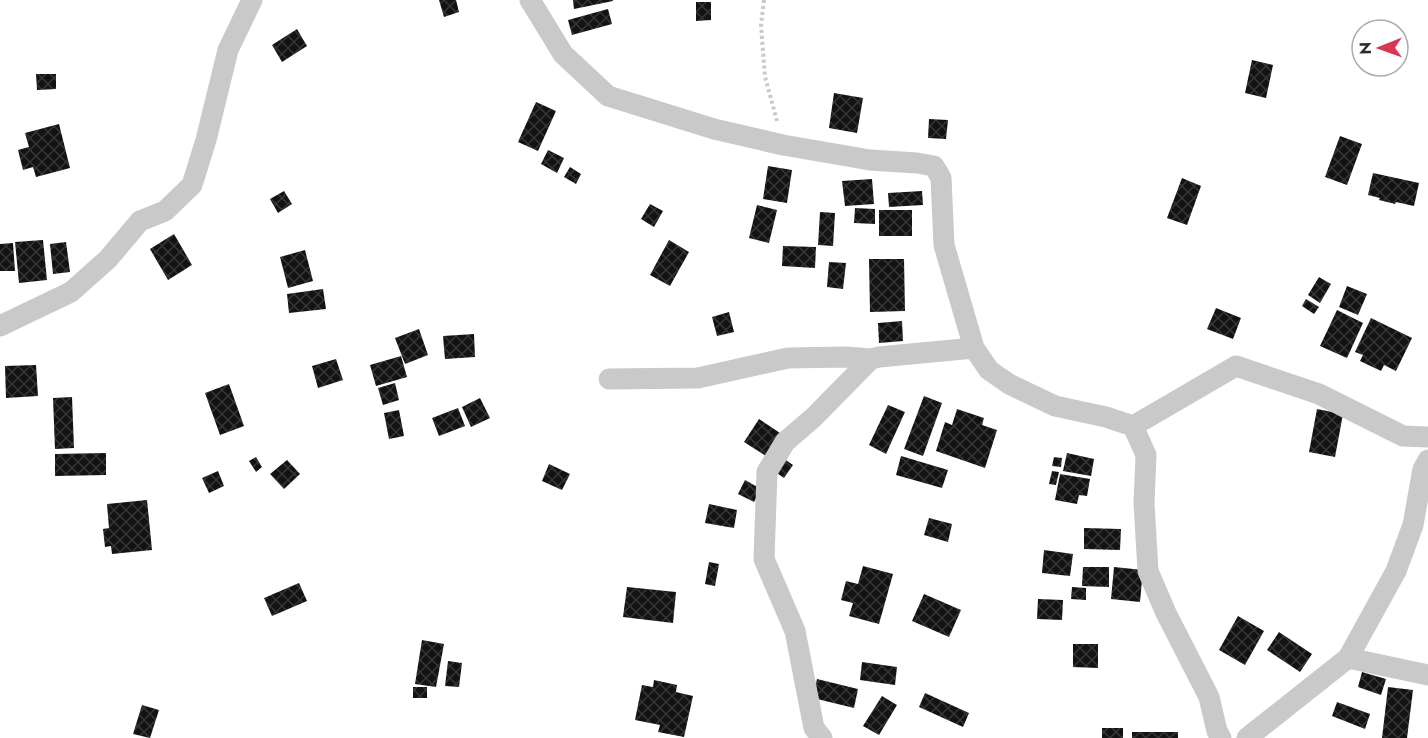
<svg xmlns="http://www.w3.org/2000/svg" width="1428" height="738" font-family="Jost,sans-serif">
<defs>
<pattern id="building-cross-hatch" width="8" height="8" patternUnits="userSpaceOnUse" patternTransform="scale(1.5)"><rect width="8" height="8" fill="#131313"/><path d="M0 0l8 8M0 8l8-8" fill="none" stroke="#363636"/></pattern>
</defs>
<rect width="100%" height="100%" fill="#fff"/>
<path fill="url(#building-cross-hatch)" d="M439,0H456L459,12L444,17Z
M573,0H613V1L574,9Z
M696,2H711V20L696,21Z
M608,9L612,24L572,35L568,20Z
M297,29L307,46L282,62L272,45Z
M1252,60L1273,65L1266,98L1245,93Z
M36,74H56V89L37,90Z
M834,93L863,98L857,133L829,128Z
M536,102L556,111L538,151L518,142Z
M929,119L948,120L946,139L928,138Z
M59,124L70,168L36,177L33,167L23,170L18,150L29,147L25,133Z
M1340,136L1362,144L1347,185L1325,177Z
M548,150L564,158L557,173L541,164Z
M768,166L792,170L787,203L763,199Z
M570,167L581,174L576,184L564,177Z
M1373,173L1419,183L1414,206L1396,202L1395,204L1379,200L1380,198L1368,195Z
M1182,178L1201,186L1187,225L1167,218Z
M872,179L874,204L845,206L842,181Z
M284,191L292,204L278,213L270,199Z
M922,191L923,205L889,207L888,193Z
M650,204L663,211L654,227L641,219Z
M757,205L777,210L769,243L749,238Z
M855,208L875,209V224L854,223Z
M879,210H912V236H879Z
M820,212L835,213L833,246L818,245Z
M174,234L192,265L168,280L150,249Z
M43,240L47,280L19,283L15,242Z
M669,240L689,252L670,286L650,275Z
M66,242L70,272L53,274L50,244Z
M13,243L15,271H0V244Z
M783,246L816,247L815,268L782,266Z
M305,250L313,281L288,288L280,257Z
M869,259H904L905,311L870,312Z
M829,262L846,263L843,289L827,287Z
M1319,277L1331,284L1320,303L1308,295Z
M1347,286L1367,294L1358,315L1339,307Z
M323,289L326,309L289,313L287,294Z
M1306,299L1319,307L1314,314L1302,306Z
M1216,308L1241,318L1233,339L1207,329Z
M1337,310L1363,323L1347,358L1320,346Z
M729,312L734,332L717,336L712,317Z
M1371,318L1412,338L1396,371L1384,365L1381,371L1360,361L1363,355L1355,352Z
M902,321L903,341L879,343L878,323Z
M419,329L428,355L405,364L395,338Z
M474,334L475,357L445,359L443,336Z
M401,356L407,377L376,386L370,365Z
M336,359L343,380L318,388L312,366Z
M36,365L38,396L6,398L5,366Z
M395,383L399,400L383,405L378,388Z
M229,384L244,426L220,435L205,393Z
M924,396L942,403L923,456L904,449Z
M72,397L74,448L55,449L53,398Z
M480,398L490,418L471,427L462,407Z
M888,405L905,412L886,454L869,445Z
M458,408L465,426L439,436L432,418Z
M957,409L984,418L982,425L997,430L985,468L936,451L945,422L952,425Z
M1317,409L1343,414L1335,457L1309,452Z
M399,410L404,436L389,439L384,413Z
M759,419L780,433L766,456L744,442Z
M106,453V475L55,476V454Z
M1067,453L1094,459L1091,476L1063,471Z
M780,456L793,465L784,478L771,469Z
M901,456L948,470L942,488L896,475Z
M256,457L262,467L256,472L249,461Z
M1054,457L1062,458L1061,467L1052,466Z
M287,460L300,474L284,489L270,474Z
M549,464L570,474L562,490L542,481Z
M218,471L224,486L209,493L202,478Z
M1052,471L1059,472L1056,485L1049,484Z
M1060,474L1090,479L1087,496L1079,495L1077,504L1055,500Z
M745,480L761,489L754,502L738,494Z
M147,500L152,550L112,554L111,546L105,547L103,529L109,528L107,504Z
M709,504L737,510L734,528L705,523Z
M929,518L952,524L948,542L924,535Z
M1084,528L1121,529L1120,550L1084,549Z
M1044,550L1073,554L1070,576L1042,573Z
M709,562L719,564L715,586L705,584Z
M863,566L893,574L879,624L849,616L853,603L841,600L846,581L858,584Z
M1083,567H1109V587L1082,586Z
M1114,567L1143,570L1140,602L1111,599Z
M299,583L307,601L272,616L264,598Z
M627,587L676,592L673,623L623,617Z
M1072,587L1086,588V600L1071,599Z
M924,594L961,610L949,637L912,621Z
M1038,599L1063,600L1062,620L1037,619Z
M1238,616L1264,631L1245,665L1219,650Z
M1279,632L1312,654L1300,672L1267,650Z
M422,640L444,644L436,687L415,684Z
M1073,644H1098V668L1073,667Z
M448,661L462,663L459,687L445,686Z
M862,662L897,667L895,685L860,680Z
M1362,672L1386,679L1381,695L1358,687Z
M817,679L858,689L854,708L813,698Z
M654,680L677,685L676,692L693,696L684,737L658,732L660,725L635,720L642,685L653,687Z
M413,687H427V698H413Z
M1388,687L1413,690L1407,738H1382Z
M925,693L969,713L963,727L919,707Z
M882,696L897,705L879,735L863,726Z
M1337,702L1370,714L1365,729L1332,716Z
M142,705L159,710L150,738L133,734Z
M1102,728H1123V738H1102Z
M1132,732H1178V738H1132Z"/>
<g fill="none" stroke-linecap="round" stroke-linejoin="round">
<path stroke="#c9c9c9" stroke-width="4" stroke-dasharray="3 3" stroke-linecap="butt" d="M764,0L761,25L765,77L777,121"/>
<path stroke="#c9c9c9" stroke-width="21" d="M530,0L563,54L608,96L714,129L783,145L870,160L917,163L934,166L941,178L944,245L974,348L989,370L1009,384L1055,406L1106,417L1133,426L1146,455L1144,503L1148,571L1166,613L1209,697L1217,731L1221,738
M0,326L71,292L108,259L140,221L165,211L192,185L206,140L228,50L252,0
M609,379L698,378L788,358L846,357L871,359L879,357L974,348
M1133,426L1236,366L1319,394L1403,436L1428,437
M1348,658L1428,675
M822,738L814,728L795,631L764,559L767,472L785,442L814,417L871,359
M1247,738L1348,658L1396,571L1413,525L1423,469L1428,460"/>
</g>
<g transform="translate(1380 48) rotate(269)"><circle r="28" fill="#ffffff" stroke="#ababab" stroke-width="1.5"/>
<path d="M0-4.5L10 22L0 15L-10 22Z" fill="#dc3451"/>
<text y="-9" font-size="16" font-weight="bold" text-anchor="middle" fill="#2c2c2c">N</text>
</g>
</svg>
